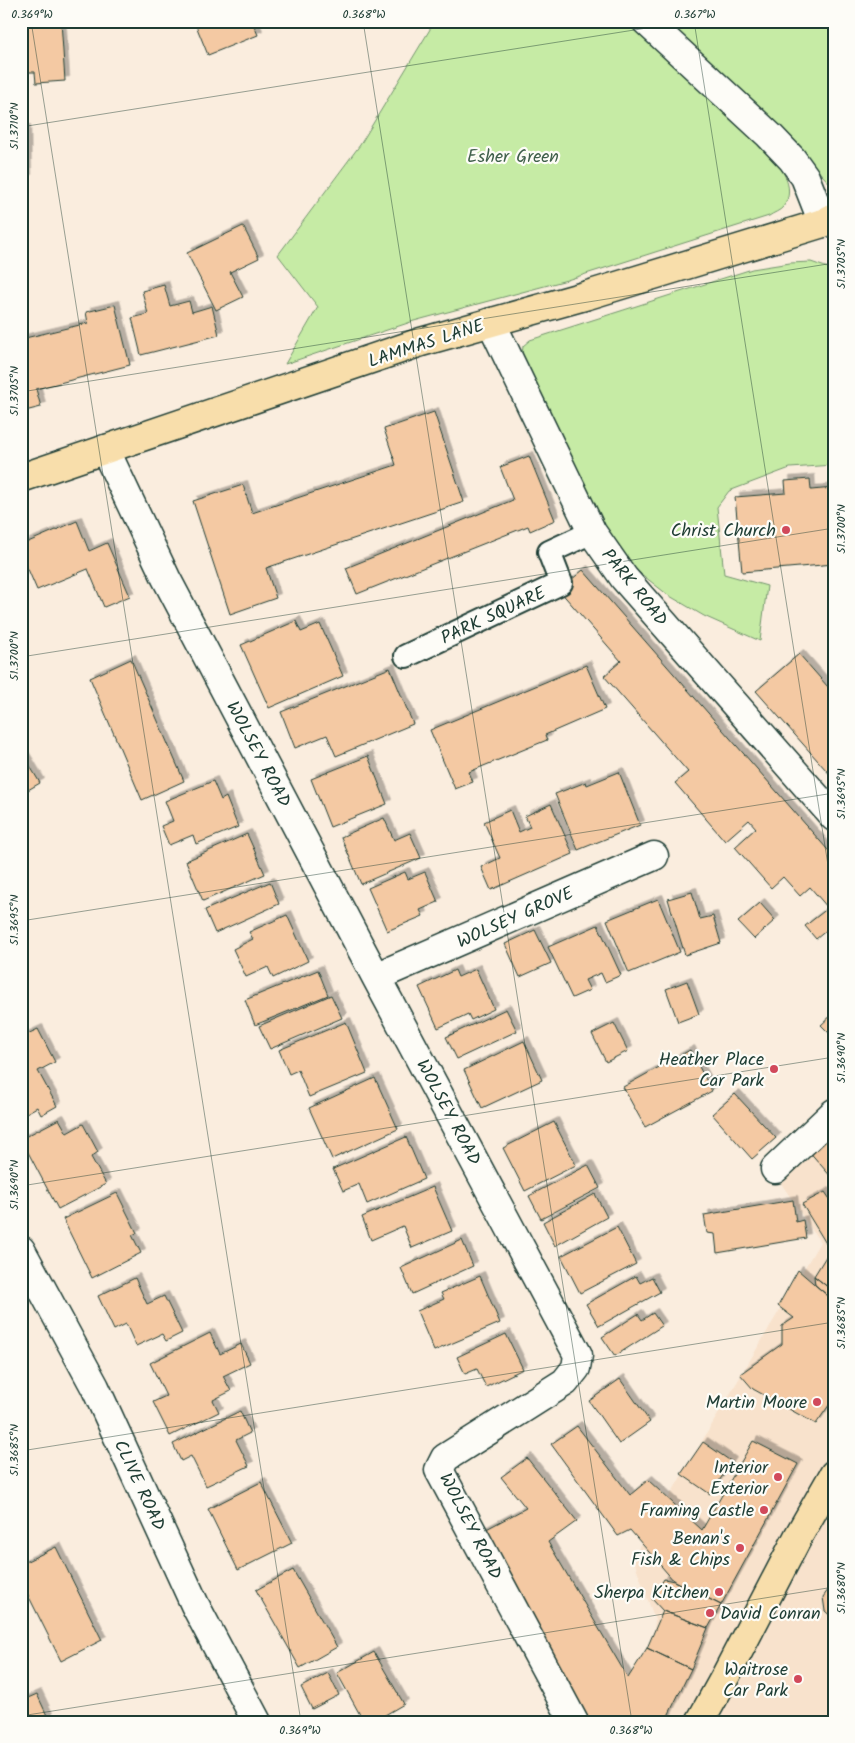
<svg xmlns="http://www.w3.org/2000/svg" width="855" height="1743" font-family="Kalam,sans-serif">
<defs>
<filter id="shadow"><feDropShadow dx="4.5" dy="-4.5" stdDeviation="0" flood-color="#0004"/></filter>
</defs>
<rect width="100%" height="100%" fill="#faedde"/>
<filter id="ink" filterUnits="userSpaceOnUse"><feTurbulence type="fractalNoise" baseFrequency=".02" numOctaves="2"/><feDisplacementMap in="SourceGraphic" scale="10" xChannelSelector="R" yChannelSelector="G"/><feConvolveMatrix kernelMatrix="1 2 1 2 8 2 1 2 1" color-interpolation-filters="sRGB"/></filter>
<g filter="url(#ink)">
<path fill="#f8e2cc" d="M834,1103V1722H757L742,1716L738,1722H644L655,1620L633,1558L820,1242L769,1165Z"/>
<path fill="#c6eba5" stroke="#72946c" d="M435,21H628L765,146C777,162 799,187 783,207C780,211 773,213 769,216L567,280L414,321L285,364L318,307L278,255L360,145Z
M666,21H834V188L810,162L795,141Z
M811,262L834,270V465L790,468L729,491L717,507L724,574L767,586L760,641L704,616L668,595L631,566L608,539L522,356L523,346L530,340L752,269L790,263Z"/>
<path fill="#f4c9a3" stroke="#1f3d34" filter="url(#shadow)" d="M22,21H61L65,81L36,83L35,72H25Z
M199,21H252L258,35L208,55L195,23Z
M21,129H26L27,179H21Z
M243,226L259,258L230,272L243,297L216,310L187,253Z
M164,285L170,306L189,301L192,312L212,306L219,335L141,355L132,318L148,314L142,291Z
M115,305L130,365L36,389L41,407L21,412V339L88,323L86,312Z
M434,412L464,502L266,568L276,598L230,614L193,501L243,485L252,513L396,465L384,429Z
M529,456L555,520L530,531L528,526L357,594L346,568L513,500L500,467Z
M810,479L811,490L834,488V564L742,572L735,497L786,493L785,481Z
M77,521L89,551L107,543L130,596L104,607L88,569L37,590L21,553V545Z
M583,570L834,857V935L828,929L816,939L805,926L828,908L810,887L800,896L783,877L771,888L735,847L756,828L749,820L725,841L675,783L688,772L604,676L621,661L559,590Z
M296,621L301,632L320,624L343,676L269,708L241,645Z
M799,654L828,687L834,682V779L756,691Z
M131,659L184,781L142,800L90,678Z
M586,665L605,709L545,735L547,740L469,772L473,782L455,789L430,730Z
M390,668L413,724L336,756L327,735L295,748L281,712Z
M21,751L40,783L21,794Z
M368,756L387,804L330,827L311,779Z
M619,772L640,825L578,850L555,794L586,782L587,785Z
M213,781L221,800L226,797L238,827L196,844L193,835L169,845L161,826L173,821L165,801Z
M551,804L573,854L491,890L481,867L500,858L484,822L510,810L519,832L530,827L525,816Z
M384,818L394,840L410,833L421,858L361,884L341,837Z
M247,834L265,874L203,901L186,861Z
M405,872L408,879L425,872L438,902L420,910L423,916L387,931L368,888Z
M270,882L279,904L215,933L205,910Z
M692,892L700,919L713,916L721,943L685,955L668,899Z
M658,899L680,952L629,973L607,920Z
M760,903L775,920L754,939L738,922Z
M287,915L308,961L273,978L268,967L246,977L233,949L253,939L249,932Z
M598,925L621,975L605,982L601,973L585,980L590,990L572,998L548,947Z
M535,930L551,963L520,977L505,944Z
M476,969L494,1009L471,1020L468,1014L438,1028L419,987L455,970L458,977Z
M318,970L328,995L255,1025L245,1000Z
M687,981L699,1014L678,1022L666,989Z
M331,995L342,1018L270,1049L259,1026Z
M506,1009L517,1031L457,1059L446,1037Z
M834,1013V1038L821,1025Z
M346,1022L367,1073L309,1097L298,1070L289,1074L279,1050Z
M614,1023L628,1051L606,1062L592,1034Z
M38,1029L55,1062L38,1071L57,1106L41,1115L37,1107L21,1116V1037Z
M524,1041L542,1080L482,1108L464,1070Z
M690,1050L712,1091L645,1127L623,1087Z
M375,1078L398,1129L332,1159L309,1108Z
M735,1094L776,1138L752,1159L712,1114Z
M834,1116V1177L832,1178L802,1143Z
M59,1119L67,1133L83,1124L98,1152L91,1157L106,1184L58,1209L21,1139Z
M554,1122L576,1165L525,1191L503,1148Z
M406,1137L424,1179L367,1204L359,1184L343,1191L333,1169Z
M588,1165L600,1188L541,1219L529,1196Z
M433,1187L452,1231L412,1248L403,1226L371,1240L362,1217Z
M825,1192L834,1205V1292L814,1276L830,1250L802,1204Z
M117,1193L137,1233L132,1235L141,1253L92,1278L63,1219Z
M595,1194L607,1217L555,1246L543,1222Z
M793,1200L796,1222L803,1220L806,1238L717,1253L715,1234L707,1233L704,1215Z
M617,1227L636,1264L580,1293L561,1256Z
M462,1240L473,1266L412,1294L401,1268Z
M798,1270L834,1301V1398L816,1424L753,1389L740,1374L782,1344V1326L794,1318L778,1306Z
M480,1276L500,1323L434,1351L417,1311L444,1299L441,1293Z
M636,1276L640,1283L652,1277L660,1292L599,1326L586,1304Z
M814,1276L834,1292V1301L815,1285Z
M135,1278L147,1304L164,1296L182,1333L166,1341L162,1334L136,1346L126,1324L114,1330L98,1296Z
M653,1313L662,1326L615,1356L602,1337L638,1314L642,1320Z
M210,1333L220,1354L241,1344L250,1363L223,1376L231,1391L213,1400L219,1412L170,1436L153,1402L166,1396L150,1363Z
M506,1334L523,1369L486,1387L477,1369L465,1374L457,1357Z
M620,1379L650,1422L619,1444L589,1401Z
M240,1411L250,1433L236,1440L249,1466L206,1486L191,1456L181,1461L173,1444Z
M577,1426L630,1495L648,1480L702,1530L753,1441L798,1464L721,1605L674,1581L630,1530L618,1536L551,1444Z
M703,1442L732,1462L710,1494L681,1474Z
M527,1458L577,1521L548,1542L628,1678L647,1648L691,1669L665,1722H590L479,1533L526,1508L501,1477Z
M261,1482L292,1543L238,1570L208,1509Z
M56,1547L102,1640L61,1661L21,1581V1564Z
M293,1570L337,1647L300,1668L256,1590Z
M664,1579L674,1581L721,1605L708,1628L663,1611L652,1599Z
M834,1582V1619L825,1611L823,1597Z
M663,1611L708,1628L691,1669L647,1648Z
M374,1652L404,1704L373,1722H364L337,1673Z
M328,1673L339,1695L312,1709L301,1687Z
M37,1694L50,1722H21V1701Z"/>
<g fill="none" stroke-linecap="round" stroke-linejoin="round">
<defs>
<path id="pedestrian" d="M406,656L561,583L549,552L592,532"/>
<path id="minor" d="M646,21L769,135L792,159L805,177L823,223
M491,322L592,532L624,578L834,817
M105,449L166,578L376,977L578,1355L576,1368L565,1382L445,1458L439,1470L574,1722
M376,977L654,856
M775,1169L834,1113
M21,1250L95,1387L195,1605L257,1722"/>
<path id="primary" d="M21,478L421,342L588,295L823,223L834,217
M700,1722L726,1675L799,1535L834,1474"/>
</defs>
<use href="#pedestrian" stroke="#1f3d34" stroke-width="26"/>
<use href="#minor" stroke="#1f3d34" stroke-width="31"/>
<use href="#primary" stroke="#1f3d34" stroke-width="31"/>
<use href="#pedestrian" stroke="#fdfcf7" stroke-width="22"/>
<use href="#minor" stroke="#fdfcf7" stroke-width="28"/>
<use href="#primary" stroke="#f8deab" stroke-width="28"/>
</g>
</g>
<path fill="none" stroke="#1f3d34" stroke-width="1" stroke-opacity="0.45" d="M31,21L301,1722M363,21L632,1722M694,21L834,903M21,127L691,21M21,392L834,263M21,657L834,528M21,921L834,793M21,1186L834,1057M21,1451L834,1322M21,1716L834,1587"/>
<g fill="#d1495b" stroke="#fdfcf7" stroke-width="2">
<circle cx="786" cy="530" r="5"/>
<circle cx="774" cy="1069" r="5"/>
<circle cx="817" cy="1402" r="5"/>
<circle cx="778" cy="1477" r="5"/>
<circle cx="764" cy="1510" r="5"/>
<circle cx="740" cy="1548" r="5"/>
<circle cx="719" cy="1592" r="5"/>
<circle cx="710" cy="1613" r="5"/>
<circle cx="798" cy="1679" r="5"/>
</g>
<g text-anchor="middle" stroke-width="4.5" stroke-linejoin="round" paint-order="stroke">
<g font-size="18" fill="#40604b" stroke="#fdfcf7">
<text x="513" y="162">Esher Green</text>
</g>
<g font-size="18" fill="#1f3d34" stroke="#fdfcf7">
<text transform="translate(426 343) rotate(-18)" y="6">LAMMAS LANE</text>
<text transform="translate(635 587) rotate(51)" y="6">PARK ROAD</text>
<text transform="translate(493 615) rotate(-25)" y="6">PARK SQUARE</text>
<text transform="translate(259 754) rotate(62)" y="6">WOLSEY ROAD</text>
<text transform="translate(515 917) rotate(-24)" y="6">WOLSEY GROVE</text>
<text transform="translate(449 1112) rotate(62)" y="6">WOLSEY ROAD</text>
<text transform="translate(140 1485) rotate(65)" y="6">CLIVE ROAD</text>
<text transform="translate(471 1526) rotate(63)" y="6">WOLSEY ROAD</text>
</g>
<g font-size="18" fill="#1f3d34" stroke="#fdfcf7" text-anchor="end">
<text x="776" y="536">Christ Church</text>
<text x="764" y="1065">Heather Place<tspan x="764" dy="21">Car Park</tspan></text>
<text x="807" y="1408">Martin Moore</text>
<text x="768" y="1473">Interior<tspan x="768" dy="21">Exterior</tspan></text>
<text x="754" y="1516">Framing Castle</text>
<text x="730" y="1544">Benan's<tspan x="730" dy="21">Fish &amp; Chips</tspan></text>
<text x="709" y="1598">Sherpa Kitchen</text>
<text x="720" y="1619" text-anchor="start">David Conran</text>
<text x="788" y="1675">Waitrose<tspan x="788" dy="21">Car Park</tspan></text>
</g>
</g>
<rect width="855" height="1743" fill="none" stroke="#fdfcf7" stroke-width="55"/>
<rect x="28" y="28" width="800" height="1688" fill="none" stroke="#1f3d34" stroke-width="2"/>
<g font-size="12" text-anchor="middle" fill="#1f3d34">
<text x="32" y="18">0.369°W</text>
<text x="364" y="18">0.368°W</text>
<text x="695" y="18">0.367°W</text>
<text transform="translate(14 126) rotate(-90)" y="4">51.3710°N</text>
<text transform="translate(841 264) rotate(-90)" y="4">51.3705°N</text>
<text transform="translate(14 391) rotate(-90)" y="4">51.3705°N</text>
<text transform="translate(841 529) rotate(-90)" y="4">51.3700°N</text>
<text transform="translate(14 656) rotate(-90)" y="4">51.3700°N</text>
<text transform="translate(841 794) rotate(-90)" y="4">51.3695°N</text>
<text transform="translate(14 920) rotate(-90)" y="4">51.3695°N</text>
<text transform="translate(841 1058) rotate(-90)" y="4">51.3690°N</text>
<text transform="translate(14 1185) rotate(-90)" y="4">51.3690°N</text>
<text transform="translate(841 1323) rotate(-90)" y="4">51.3685°N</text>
<text transform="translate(14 1450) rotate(-90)" y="4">51.3685°N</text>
<text transform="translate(841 1588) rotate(-90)" y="4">51.3680°N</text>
<text x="300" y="1734">0.369°W</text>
<text x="631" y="1734">0.368°W</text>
</g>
</svg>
